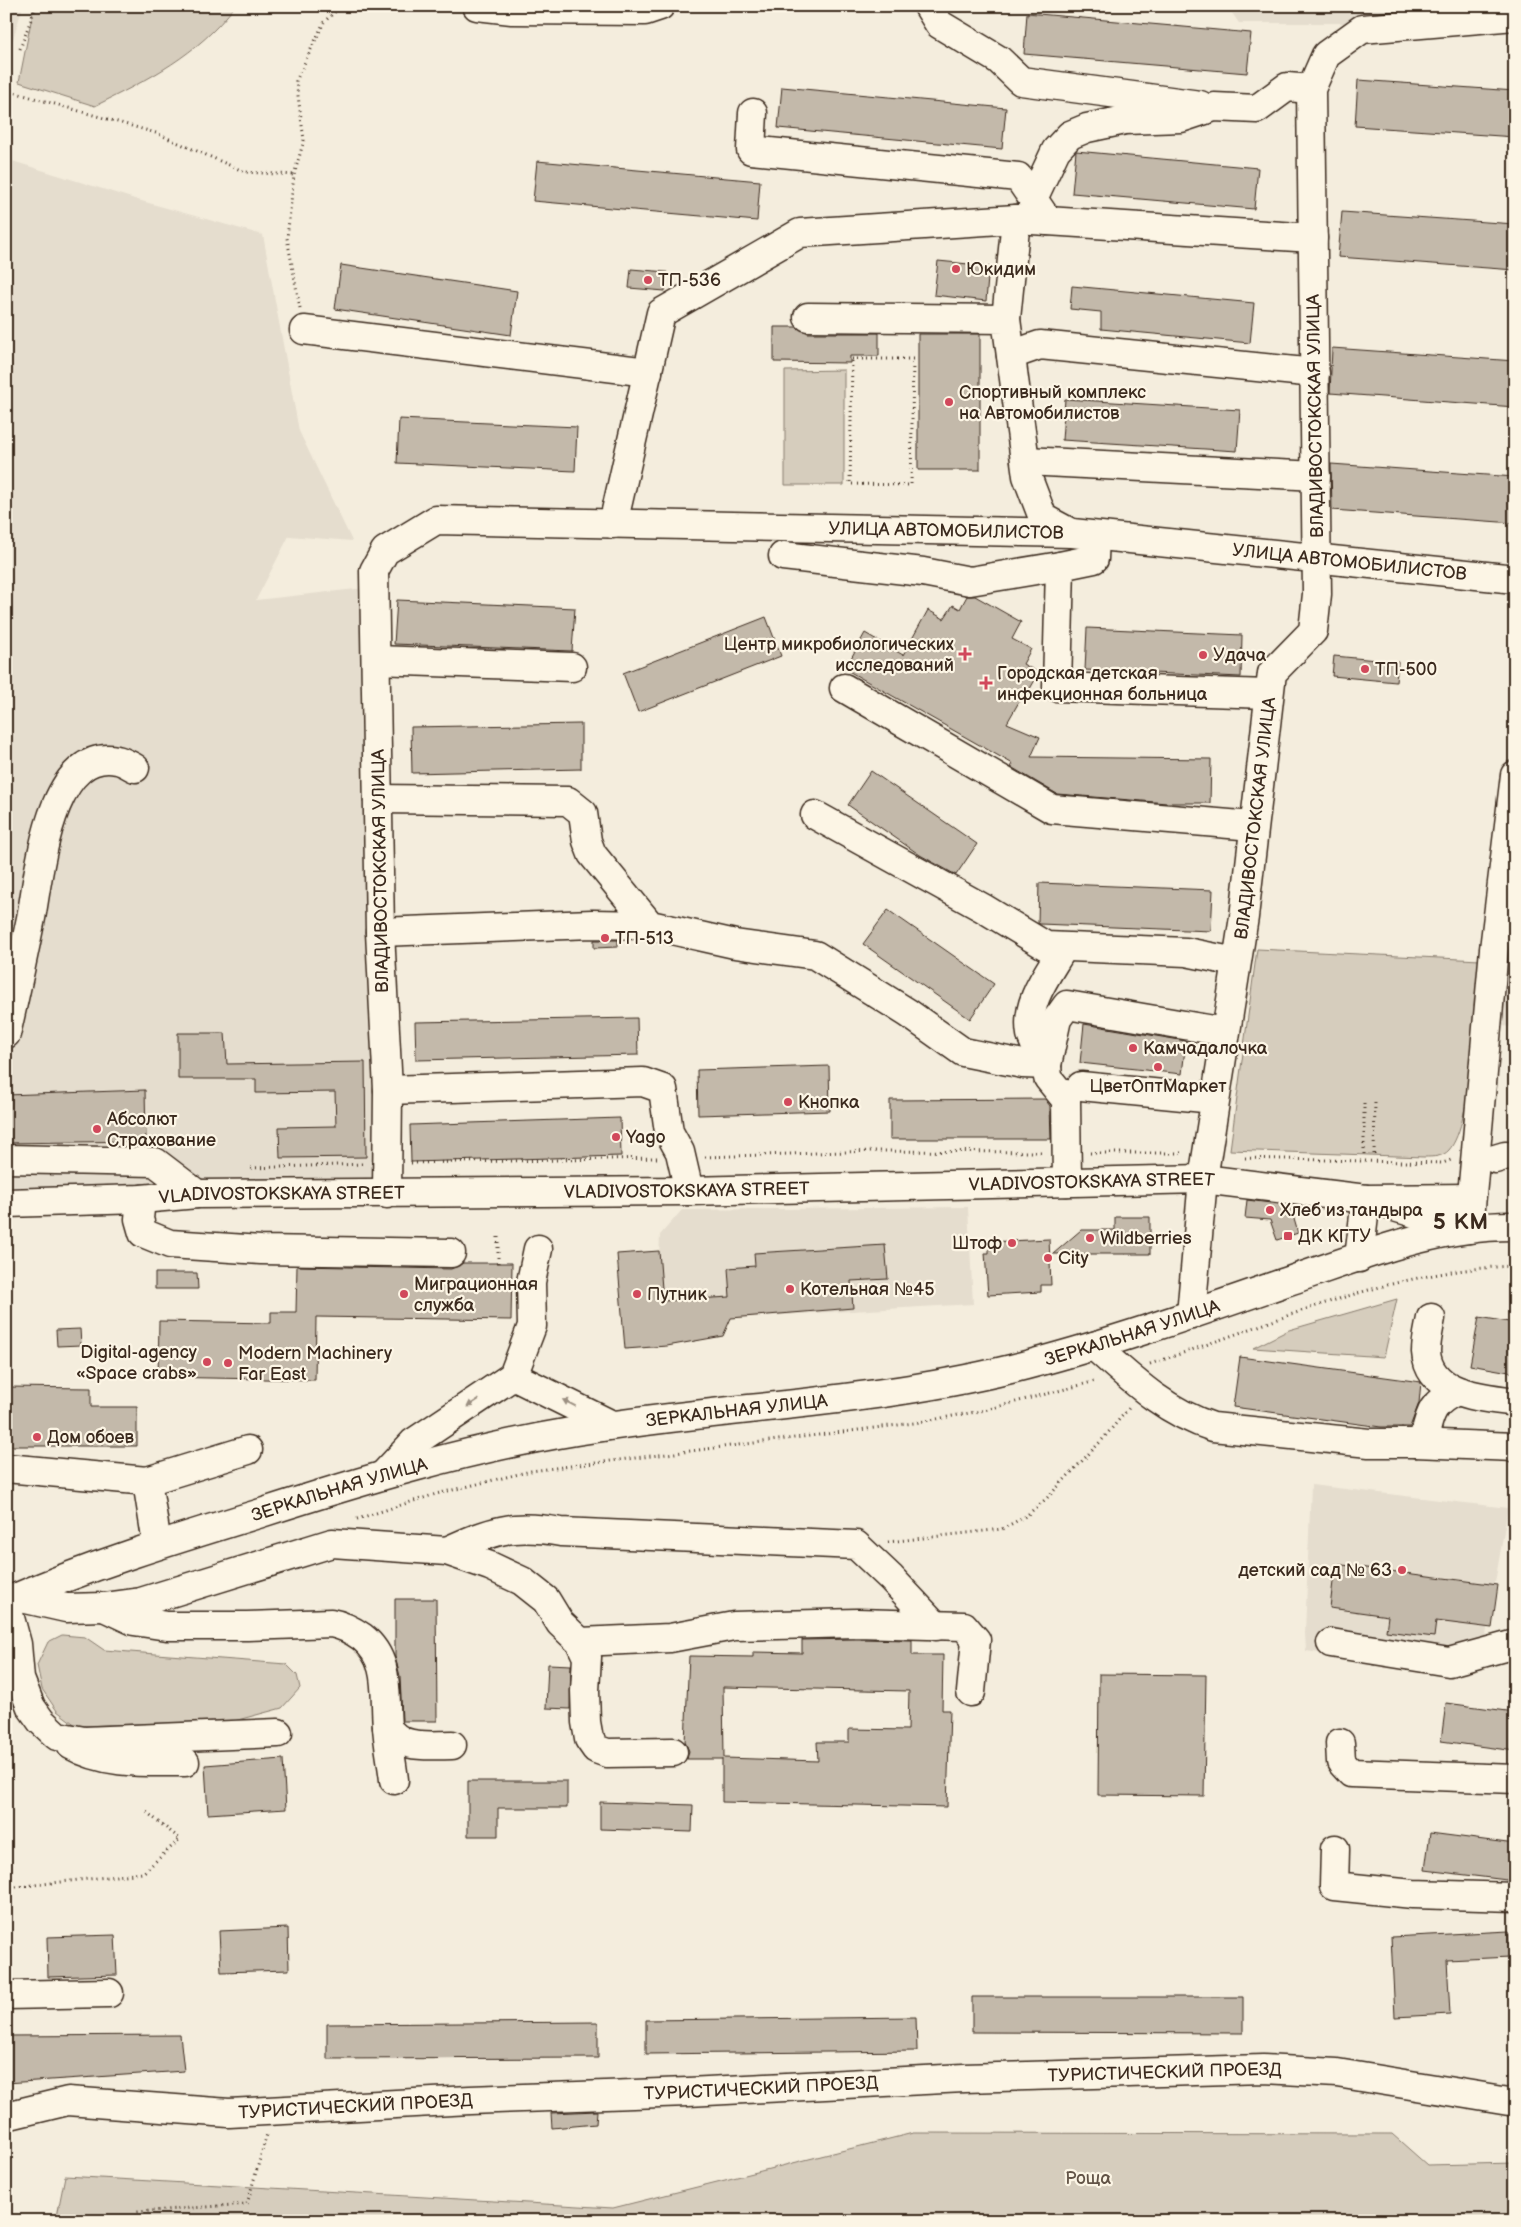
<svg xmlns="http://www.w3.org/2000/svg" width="1521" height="2227" font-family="'Balsamiq Sans',sans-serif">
<rect width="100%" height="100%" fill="#f4eddd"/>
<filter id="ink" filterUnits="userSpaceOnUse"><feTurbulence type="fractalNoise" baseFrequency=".02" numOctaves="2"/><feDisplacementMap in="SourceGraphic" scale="10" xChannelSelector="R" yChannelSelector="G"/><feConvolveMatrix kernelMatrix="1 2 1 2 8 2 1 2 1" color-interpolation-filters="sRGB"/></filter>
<g filter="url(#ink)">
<path fill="#e5ddce" d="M6,6H23L12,42L6,41Z
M1227,6H1492L1357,23H1239Z
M6,159L138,200L263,235L299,431L352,541L289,536L256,600L365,588L375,1049V1183L6,1187V1145L146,1141L144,1090L6,1095Z
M1515,915V1027L1500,1026Z
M968,1207L973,1304L731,1318L723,1336L667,1346L659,1260L660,1235L682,1210Z
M1311,1485L1508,1508L1486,1635L1489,1658L1442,1672L1306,1651L1305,1633Z"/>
<path fill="#d6cdbd" stroke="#887c6e" d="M34,6H235C198,55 149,79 95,106L19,82Z
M844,370V485H785V371Z
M1257,949L1480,960C1477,998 1473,1123 1449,1150C1443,1157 1433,1157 1424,1157L1230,1150Z
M1397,1299L1384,1357L1253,1348L1289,1330Z
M62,1635L85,1637L104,1650L286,1664L297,1675L300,1688L282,1708L234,1721L77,1726L57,1711L42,1689L37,1665L48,1642Z
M913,2133L1392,2134L1427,2165L1515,2163V2221H56L65,2176L613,2208Z"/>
<path fill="#c3b9aa" stroke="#3b2a1e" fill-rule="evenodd" d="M1027,13L1251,33L1247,73L1024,54Z
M1358,80L1515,91V137L1355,126Z
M782,87L1006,108L1002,149L778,128Z
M1076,151L1258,168L1254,209L1072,193Z
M537,161L760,181L757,221L533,201Z
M1342,212L1515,224V270L1338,257Z
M938,261L989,266L986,301L934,295Z
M341,265L517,291L511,335L335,309Z
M631,269L667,272L665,291L629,288Z
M1072,286L1254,303L1250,343L1101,329V312L1070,309Z
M774,327H797L808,333H879V356H850V363L774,362Z
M918,334H980V470H918Z
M1332,348L1515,361V407L1330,393Z
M1065,399L1240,410L1237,451L1062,440Z
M399,419L577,427L575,471L397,463Z
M1331,464L1515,477L1514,523L1332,510Z
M967,596H975L1021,622L1012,639L1031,649L1023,664L1039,673L1027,694L1024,693L1007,723L1040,737L1031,757L1211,759L1210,803H1167L1057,794L1011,767L1013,764L845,669L865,633L903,655L928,610L944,619L953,605L960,609Z
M397,600L575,608L572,651L394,644Z
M766,617L781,656L638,712L623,673Z
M1087,628L1242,635L1241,677L1085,670Z
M1334,656L1398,662L1396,682L1332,676Z
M581,724V769L412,773L411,727Z
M871,771L977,844L956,875L920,855L848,805Z
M1039,883L1213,890L1211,931L1040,924L1038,923Z
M888,910L994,984L970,1019L863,944Z
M594,940H618V947L594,948Z
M637,1018L638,1055L416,1060L415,1022Z
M1084,1024L1186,1041L1182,1074L1080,1063Z
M178,1033H225L227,1064L365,1062L366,1157L280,1158L279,1127L336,1126L335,1092L256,1093V1079H178Z
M829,1066L830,1111L698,1115L697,1070Z
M145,1090L146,1141L6,1143V1095Z
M1045,1099L1050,1106L1051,1139H890V1100Z
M620,1118L621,1156L411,1162L410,1125Z
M1247,1200L1295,1206L1294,1219L1298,1233L1277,1240L1270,1220L1245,1218Z
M1115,1217H1150V1254H1053L1081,1230H1115Z
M1049,1239L1051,1285H1041V1292L988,1295L985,1253H989V1242Z
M885,1245L888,1279L851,1281L853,1308L731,1318L723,1336L667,1346L625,1349L617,1254L659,1251L663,1301L730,1297L728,1268L755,1266L754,1253Z
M463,1263H512L511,1320L316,1317L315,1380L158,1377L159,1321L271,1323V1312H296L297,1266L451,1269Z
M155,1273H197L198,1289H155Z
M1479,1317L1515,1323V1373L1470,1365Z
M80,1329L81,1345L57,1346L56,1330Z
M1240,1357L1421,1382L1419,1403L1410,1427H1381L1233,1407Z
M6,1387L91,1388V1407H137V1446H6Z
M1335,1564L1498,1585L1492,1628L1436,1621L1434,1637L1386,1631L1388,1616L1330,1608Z
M395,1599H436L437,1721H402L400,1676L395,1657Z
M857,1639L912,1640V1655H943L942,1710H950L947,1807L722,1802V1759H687L689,1751L685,1742L689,1656L753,1657V1652L802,1653V1640ZM723,1687L909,1691L908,1730L849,1729V1742H817L818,1761L724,1758Z
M548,1664L571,1665L570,1709L546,1708Z
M1099,1674L1206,1675L1204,1796L1098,1795Z
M1446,1703L1515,1712V1751L1441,1741Z
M283,1759L286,1809L208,1814L205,1765Z
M468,1781H567V1808H498V1836H468Z
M600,1802L693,1805L692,1832L600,1829Z
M1430,1833L1515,1844V1881L1425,1870Z
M288,1928L289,1970L221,1972L219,1931Z
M1509,1931L1510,1957L1447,1960L1450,2014L1395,2017L1391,1937Z
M115,1935L117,1975L48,1977L47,1937Z
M972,1997H1243V2033L972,2032Z
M916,2017L917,2051L646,2054V2020Z
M598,2022V2058L327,2059V2024Z
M180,2035L184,2071L6,2083V2036Z
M597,2111L596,2124L552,2128L551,2113Z"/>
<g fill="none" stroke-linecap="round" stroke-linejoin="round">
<defs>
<g id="minor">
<path d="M477,6L512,10L645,11L660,6"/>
<path d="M928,6L939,24L999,60L1021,81L1200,105"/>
<path d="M753,113L751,150L1018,177L1048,221"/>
<path d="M1033,199L1056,150L1070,135L1087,128L1125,120L1181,118L1214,107L1257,109L1287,87L1311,89"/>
<path d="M808,317L1006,319L1027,476L1043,518L1071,533"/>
<path d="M1006,319L1016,219"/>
<path d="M304,330L648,372"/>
<path d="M1011,355L1040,345L1315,373"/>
<path d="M1026,461L1316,476"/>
<path d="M613,524L661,313L800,233L1016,219L1313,238"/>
<path d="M1095,536L1094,559L1060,566L1057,687L1268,694"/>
<path d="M783,556L923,572L970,581L1060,566"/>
<path d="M376,660L572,667"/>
<path d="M844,688L1052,809L1253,826"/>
<path d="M378,799L568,801L583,813L587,841L592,854L650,925L735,944L815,955L908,1013L963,1052L1023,1064L1047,1065"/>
<path d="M815,815L983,908L1046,946L1186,952L1236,962"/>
<path d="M380,932L592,924L650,925"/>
<path d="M6,1034C15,996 23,957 31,918C39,876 49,747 117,760C123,761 129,765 135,768"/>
<path d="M1047,1065C1042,1056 1033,1044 1031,1034C1025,1002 1048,974 1063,948"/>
<path d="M1081,1086L1214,1099"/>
<path d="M388,1090L643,1082L663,1089L669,1132L680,1152L689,1191"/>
<path d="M6,1159L155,1162L197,1194"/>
<path d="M1495,1159L1505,1156L1515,1157"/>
<path d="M1067,1182L1066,1100L1048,1078L1047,1065L1057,1019L1067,1005L1225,1032"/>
<path id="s1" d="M387,1194L388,1090L380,932L374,571L385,551L436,520L1072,533L1515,579"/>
<path d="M141,1199L139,1219L143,1233L170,1244L261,1250L451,1253"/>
<path id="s2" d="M6,1203L141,1199L197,1194L689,1191L1203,1179L1366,1199L1471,1198"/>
<path d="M1394,1207L1469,1229L1494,949L1515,775"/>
<path d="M1359,1258L1366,1199"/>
<path id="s3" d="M1191,1315L1203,1179L1244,917L1272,673L1313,631L1317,594L1311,89L1326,55L1362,29L1515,16"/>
<path d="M1431,1318C1429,1329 1426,1341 1426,1352C1429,1395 1482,1397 1515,1402"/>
<path d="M1094,1346C1131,1379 1165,1412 1213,1427L1369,1443H1415L1425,1435C1430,1412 1433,1402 1457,1391"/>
<path d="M513,1376L612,1425"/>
<path d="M1415,1443L1515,1447"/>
<path d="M6,1468L147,1481"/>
<path d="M384,1474L413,1443L513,1376L532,1326L531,1282L538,1249"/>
<path d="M157,1544L147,1481L248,1450"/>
<path d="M447,1551C491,1531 512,1523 561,1532L856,1545L891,1578L936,1626"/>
<path d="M17,1597L66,1608L104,1607L141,1602L332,1543L447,1551L490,1566L522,1581L546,1600L560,1623L580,1642L587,1657L585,1691L586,1722L589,1739L596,1749L607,1753L673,1752"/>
<path d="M6,1603L17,1644L20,1679L31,1707L41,1721L57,1736L84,1741L278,1733"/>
<path d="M104,1607L134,1621L167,1626H247L331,1623C343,1625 352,1630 362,1637C391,1660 384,1693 387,1726C388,1744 392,1762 394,1780"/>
<path d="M580,1642L670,1638L734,1626L857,1623L964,1626L976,1640L971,1692"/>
<path d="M1331,1643L1449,1662L1515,1644"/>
<path d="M387,1727C401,1750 427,1745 452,1745"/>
<path d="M1340,1743L1341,1762L1351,1773L1515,1779"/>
<path d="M71,1745C106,1765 146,1762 185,1762"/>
<path d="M1335,1849L1334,1886L1413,1894L1515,1897"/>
<path d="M6,1995L109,1993"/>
<path id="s4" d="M6,2116L68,2101L229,2113L470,2100L688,2092L964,2078L1263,2069L1337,2073L1515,2102"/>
</g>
<g id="major">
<path id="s5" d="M6,1602C88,1566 173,1540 258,1514C363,1480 467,1449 576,1431C720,1407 868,1404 1011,1369C1102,1346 1191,1315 1280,1284C1355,1259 1434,1225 1515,1226"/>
</g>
</defs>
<use href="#minor" stroke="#3b2a1e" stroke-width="31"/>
<use href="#major" stroke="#3b2a1e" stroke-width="31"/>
<path stroke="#3b2a1e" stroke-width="3" stroke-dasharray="1 4" stroke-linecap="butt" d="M20,49L36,6
M6,90L156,133L245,172L294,175
M300,308L287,238L294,175L304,140L296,81L324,22L341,6
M852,359H913L911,485L850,484Z
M1090,1153H1184
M1364,1154V1101
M1374,1154L1375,1102
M705,1157L873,1151L1044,1152
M1245,1158L1443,1163L1451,1160
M411,1163L657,1158
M251,1168L364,1164
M498,1263V1233
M1150,1364C1270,1325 1386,1270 1515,1266
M357,1519L436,1494L531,1471L914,1423L981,1411L1096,1381
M888,1542L1002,1529L1026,1516L1047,1498L1102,1440L1129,1408
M6,1888L143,1873L180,1839L144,1810
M134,2221L137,2212L247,2204L267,2134"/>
<use href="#minor" stroke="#fcf5e5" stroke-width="28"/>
<use href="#major" stroke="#fcf5e5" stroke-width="28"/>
</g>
<defs><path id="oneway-solid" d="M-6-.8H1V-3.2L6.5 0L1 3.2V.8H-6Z" transform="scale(1.25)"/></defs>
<g fill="#9c9082">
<use href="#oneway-solid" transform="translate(473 1403) rotate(146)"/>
<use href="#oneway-solid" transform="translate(569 1403) rotate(-153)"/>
</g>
</g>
<g fill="#d1495b" stroke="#fcf5e5" stroke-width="2">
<circle cx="956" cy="269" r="5"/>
<circle cx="648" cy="280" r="5"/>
<circle cx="949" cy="402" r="5"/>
<path d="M962.5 646.5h5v5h5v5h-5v5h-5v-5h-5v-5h5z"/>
<circle cx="1203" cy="655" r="5"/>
<circle cx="1365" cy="669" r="5"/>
<path d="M983.5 675.5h5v5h5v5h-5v5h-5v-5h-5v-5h5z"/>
<circle cx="605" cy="938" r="5"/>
<circle cx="1133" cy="1048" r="5"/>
<circle cx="1158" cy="1067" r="5"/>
<circle cx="788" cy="1102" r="5"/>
<circle cx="97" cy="1129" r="5"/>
<circle cx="616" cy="1137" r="5"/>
<circle cx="1270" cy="1210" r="5"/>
<rect x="1283" y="1231" width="10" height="10" rx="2.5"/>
<circle cx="1090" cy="1238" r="5"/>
<circle cx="1012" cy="1243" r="5"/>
<circle cx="1048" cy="1258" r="5"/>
<circle cx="790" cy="1289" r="5"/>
<circle cx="404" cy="1294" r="5"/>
<circle cx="637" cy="1294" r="5"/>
<circle cx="207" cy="1362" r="5"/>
<circle cx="228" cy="1363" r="5"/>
<circle cx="37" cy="1437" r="5"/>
<circle cx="1402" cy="1570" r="5"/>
</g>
<g text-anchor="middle" stroke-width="4.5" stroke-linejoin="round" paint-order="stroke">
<g font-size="18" fill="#3b2a1e" stroke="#fcf5e5" text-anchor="start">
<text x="966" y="275">Юкидим</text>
<text x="658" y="286">ТП-536</text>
<text x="959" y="398">Спортивный комплекс<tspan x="959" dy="21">на Автомобилистов</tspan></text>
<text x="954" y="650" text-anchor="end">Центр микробиологических<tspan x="954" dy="21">исследований</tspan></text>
<text x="1213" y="661">Удача</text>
<text x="1375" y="675">ТП-500</text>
<text x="997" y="679">Городская детская<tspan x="997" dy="21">инфекционная больница</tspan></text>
<text x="615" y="944">ТП-513</text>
<text x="1143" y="1054">Камчадалочка</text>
<text x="1158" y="1092" text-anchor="middle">ЦветОптМаркет</text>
<text x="798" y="1108">Кнопка</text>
<text x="107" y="1125">Абсолют<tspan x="107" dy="21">Страхование</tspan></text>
<text x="626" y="1143">Yago</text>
<text x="1280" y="1216">Хлеб из тандыра</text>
<text x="1298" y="1242">ДК КГТУ</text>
<text x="1100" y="1244">Wildberries</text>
<text x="1002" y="1249" text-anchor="end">Штоф</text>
<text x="1058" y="1264">City</text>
<text x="414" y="1290">Миграционная<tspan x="414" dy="21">служба</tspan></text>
<text x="800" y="1295">Котельная №45</text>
<text x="647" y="1300">Путник</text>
<text x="197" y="1358" text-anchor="end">Digital-agency<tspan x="197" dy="21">«Space crabs»</tspan></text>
<text x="238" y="1359">Modern Machinery<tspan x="238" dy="21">Far East</tspan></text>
<text x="47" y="1443">Дом обоев</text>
<text x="1392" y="1576" text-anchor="end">детский сад № 63</text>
</g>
<g font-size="18" fill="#3b2a1e" stroke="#fcf5e5">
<text transform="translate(1315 416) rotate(-91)" y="6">ВЛАДИВОСТОКСКАЯ УЛИЦА</text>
<text dy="6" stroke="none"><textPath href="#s1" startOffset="1216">УЛИЦА АВТОМОБИЛИСТОВ</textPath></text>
<text dy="6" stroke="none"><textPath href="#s1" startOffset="1621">УЛИЦА АВТОМОБИЛИСТОВ</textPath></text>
<text dy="6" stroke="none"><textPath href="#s3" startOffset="501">ВЛАДИВОСТОКСКАЯ УЛИЦА</textPath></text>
<text transform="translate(380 871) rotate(-91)" y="6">ВЛАДИВОСТОКСКАЯ УЛИЦА</text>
<text dy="6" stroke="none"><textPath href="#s2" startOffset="1086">VLADIVOSTOKSKAYA STREET</textPath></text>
<text dy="6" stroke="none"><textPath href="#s2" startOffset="681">VLADIVOSTOKSKAYA STREET</textPath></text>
<text dy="6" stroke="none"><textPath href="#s2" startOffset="276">VLADIVOSTOKSKAYA STREET</textPath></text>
<text dy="6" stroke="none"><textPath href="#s5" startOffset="1162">ЗЕРКАЛЬНАЯ УЛИЦА</textPath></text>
<text dy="6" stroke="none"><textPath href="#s5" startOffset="758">ЗЕРКАЛЬНАЯ УЛИЦА</textPath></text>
<text dy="6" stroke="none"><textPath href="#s5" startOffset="352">ЗЕРКАЛЬНАЯ УЛИЦА</textPath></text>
<text dy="6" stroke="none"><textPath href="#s4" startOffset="1162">ТУРИСТИЧЕСКИЙ ПРОЕЗД</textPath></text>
<text dy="6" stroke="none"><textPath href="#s4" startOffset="758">ТУРИСТИЧЕСКИЙ ПРОЕЗД</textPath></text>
<text dy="6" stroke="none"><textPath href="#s4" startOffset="352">ТУРИСТИЧЕСКИЙ ПРОЕЗД</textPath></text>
</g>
<g font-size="18" fill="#625346" stroke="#fcf5e5">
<text x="1088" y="2184">Роща</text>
</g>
<g font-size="22" font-weight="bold" letter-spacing="1" fill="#3b2a1e" stroke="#fcf5e5">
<text x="1461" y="1229">5 КМ</text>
</g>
</g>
<rect width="1521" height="2227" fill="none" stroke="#fcf5e5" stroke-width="25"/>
<rect x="12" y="12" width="1496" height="2202" fill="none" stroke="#3b2a1e" stroke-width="2" filter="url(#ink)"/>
</svg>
